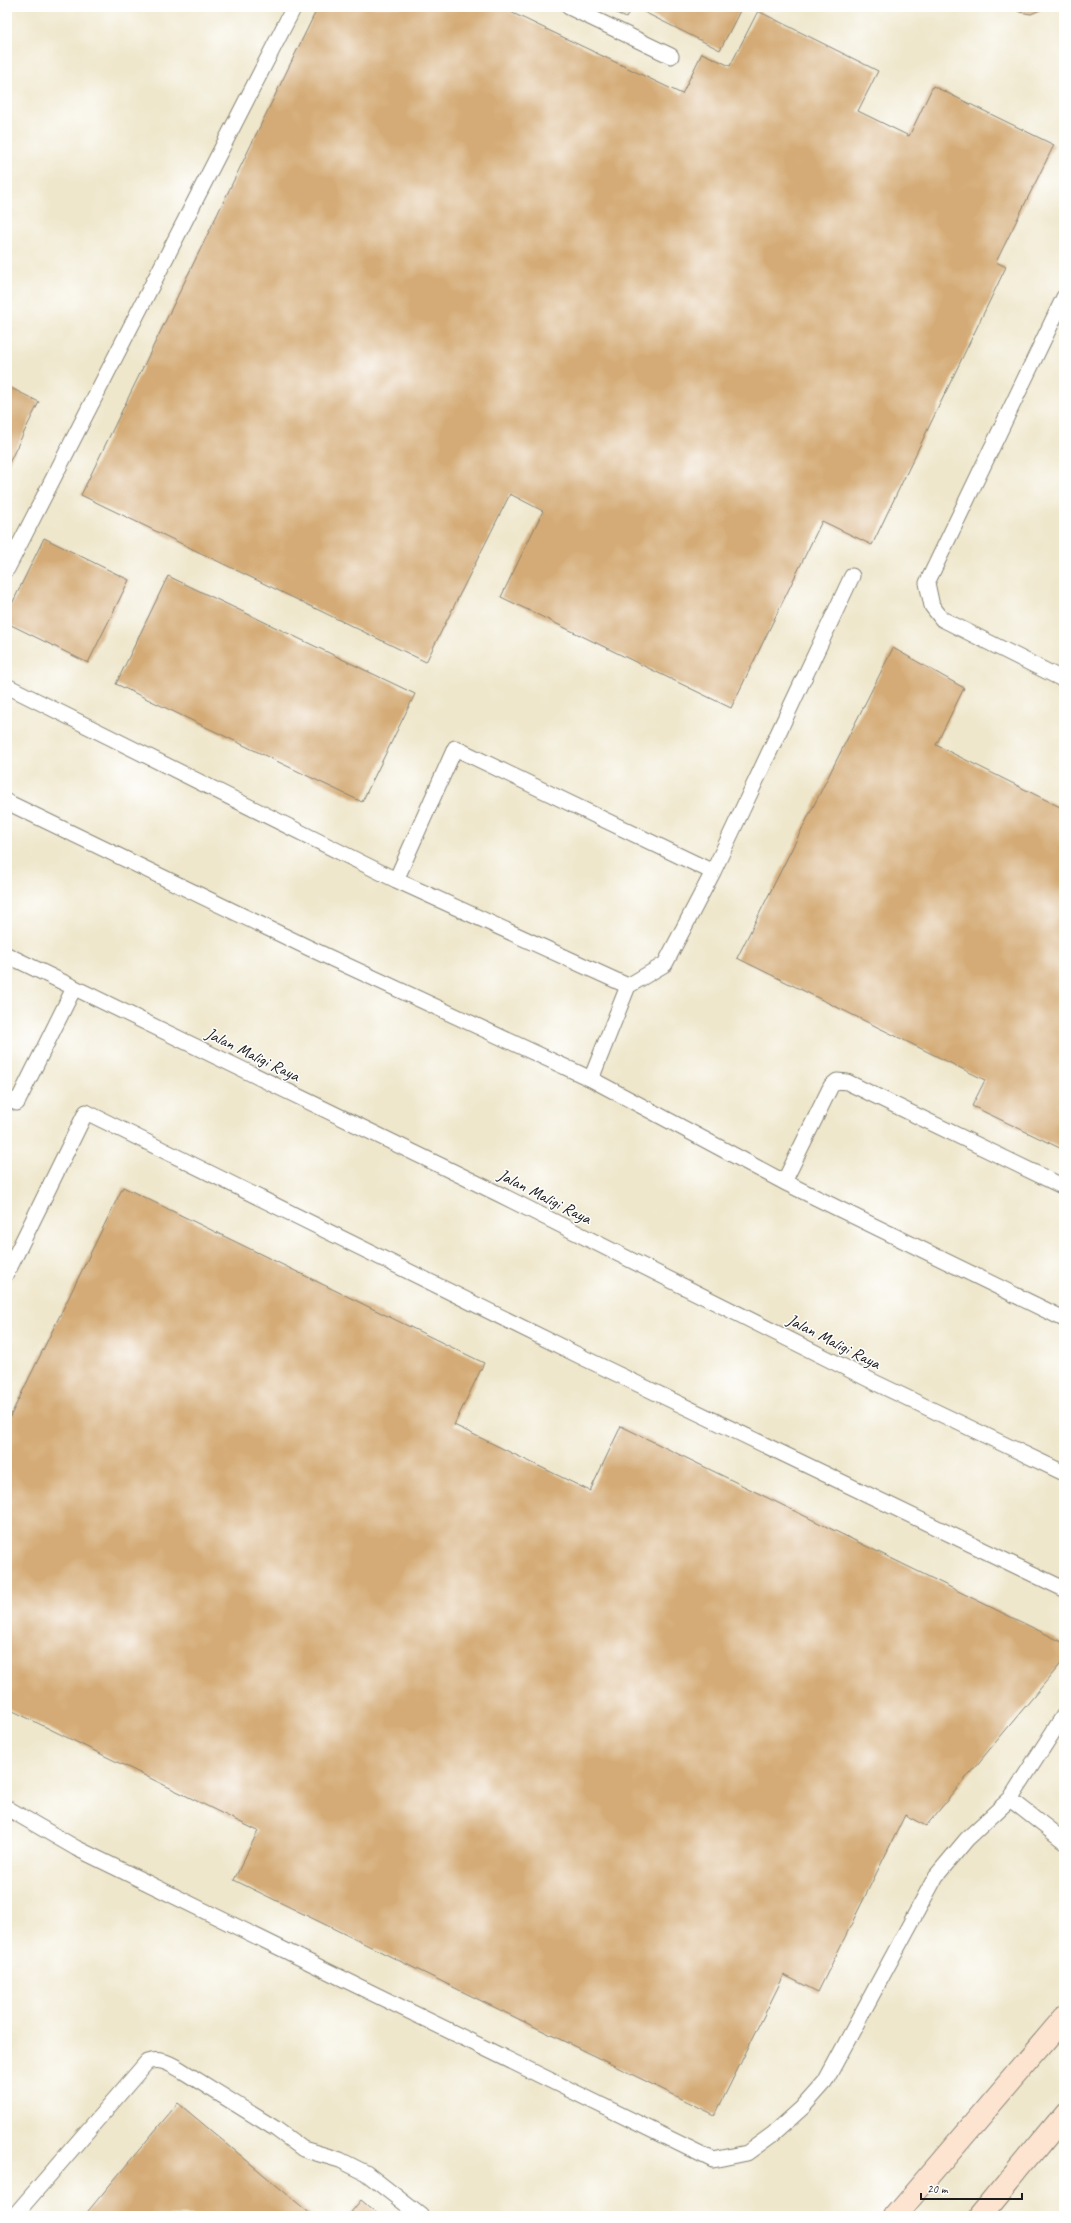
<svg xmlns="http://www.w3.org/2000/svg" width="1071" height="2223" font-family="Caveat,sans-serif">
<rect width="100%" height="100%" fill="#fff"/>
<filter id="ink" filterUnits="userSpaceOnUse"><feTurbulence type="fractalNoise" baseFrequency=".025" numOctaves="2"/><feDisplacementMap in="SourceGraphic" scale="8" xChannelSelector="R" yChannelSelector="G"/><feConvolveMatrix kernelMatrix="1 2 1 2 8 2 1 2 1" color-interpolation-filters="sRGB"/></filter>
<filter id="wash" filterUnits="userSpaceOnUse"><feTurbulence type="fractalNoise" baseFrequency=".012" numOctaves="4" result="noise"/><feDisplacementMap in="SourceGraphic" scale="16" xChannelSelector="R" yChannelSelector="G"/><feGaussianBlur stdDeviation="0.9" result="paint"/><feColorMatrix in="noise" values="0 0 0 0 0 0 0 0 0 0 0 0 0 0 0 0 0 1.4 0 .05"/><feComposite in="paint" operator="in"/></filter>
<g filter="url(#wash)">
<rect width="100%" height="100%" fill="#efe7cc"/>
<g id="blocks">
<path fill="#d4ab76" d="M318,7H500L682,94L702,53L730,66L758,11L878,71L858,111L909,136L933,86L1054,145L996,262L1006,267L872,545L822,521L731,708L501,597L543,511L510,494L426,662L81,495Z
M605,7H632L626,18Z
M634,7H742L720,50Z
M1010,7H1047L1031,14L1020,12Z
M7,386L39,402L7,467Z
M44,538L129,580L88,663L7,623V614Z
M168,576L415,694L362,802L116,684Z
M893,648L964,688L936,745L1064,809V1150L972,1106L985,1080L737,958Z
M123,1187L484,1363L454,1425L590,1491L621,1426L1064,1643V1660L926,1826L905,1815L818,1992L784,1975L715,2115L234,1880L258,1831L7,1708V1423Z
M178,2103L313,2216H84Z
M361,2200L380,2216H348Z"/>
</g>
</g>
<g filter="url(#ink)">
<use href="#blocks" fill-opacity="0" stroke="#868274" stroke-width="1"/>
<g fill="none" stroke-linecap="round" stroke-linejoin="round">
<defs>
<path id="lane" d="M569,7L671,56
M1064,297L927,583L932,606L942,619L1064,680
M7,569L294,7
M7,686L396,880L455,748L713,872
M7,802L309,948L591,1079L784,1182L1064,1319
M396,880L628,986
M7,955L499,1194L876,1383L1064,1473
M591,1079L628,986L665,964L713,872L852,576
M7,1098L17,1103L74,988
M784,1182L831,1086L837,1081L847,1082L1064,1187
M7,1273L86,1112L586,1359L1064,1589
M1010,1799L1064,1841
M7,1808L76,1848L713,2160L747,2153L773,2134L802,2108L825,2082L936,1876L967,1839L1010,1799L1064,1715
M14,2216L147,2062C161,2058 169,2063 181,2070L276,2129L303,2149L340,2160L366,2173L421,2216"/>
<path id="secondary" d="M895,2216L1064,2018
M980,2216L1064,2114"/>
</defs>
<use href="#lane" stroke="#868274" stroke-width="17"/>
<use href="#secondary" stroke="#868274" stroke-width="24"/>
<use href="#lane" stroke="#fff" stroke-width="15"/>
<use href="#secondary" stroke="#fde4d1" stroke-width="22"/>
</g>
</g>
<g text-anchor="middle" stroke-width="3" stroke-linejoin="round" paint-order="stroke">
<g font-size="17" fill="#1c1c1c" stroke="#fff">
<text transform="translate(253 1054) rotate(26)" y="6">Jalan Maligi Raya</text>
<text transform="translate(545 1196) rotate(27)" y="6">Jalan Maligi Raya</text>
<text transform="translate(834 1341) rotate(27)" y="6">Jalan Maligi Raya</text>
</g>
</g>
<rect width="1071" height="2223" fill="none" stroke="#fff" stroke-width="24"/>
<path d="M921 2193v6h101v-6" fill="none" stroke="#1c1c1c" stroke-width="2"/>
<text x="927" y="2193" font-size="12" fill="#1c1c1c" stroke="#ffffff" stroke-width="3" paint-order="stroke">20 m</text>
</svg>
